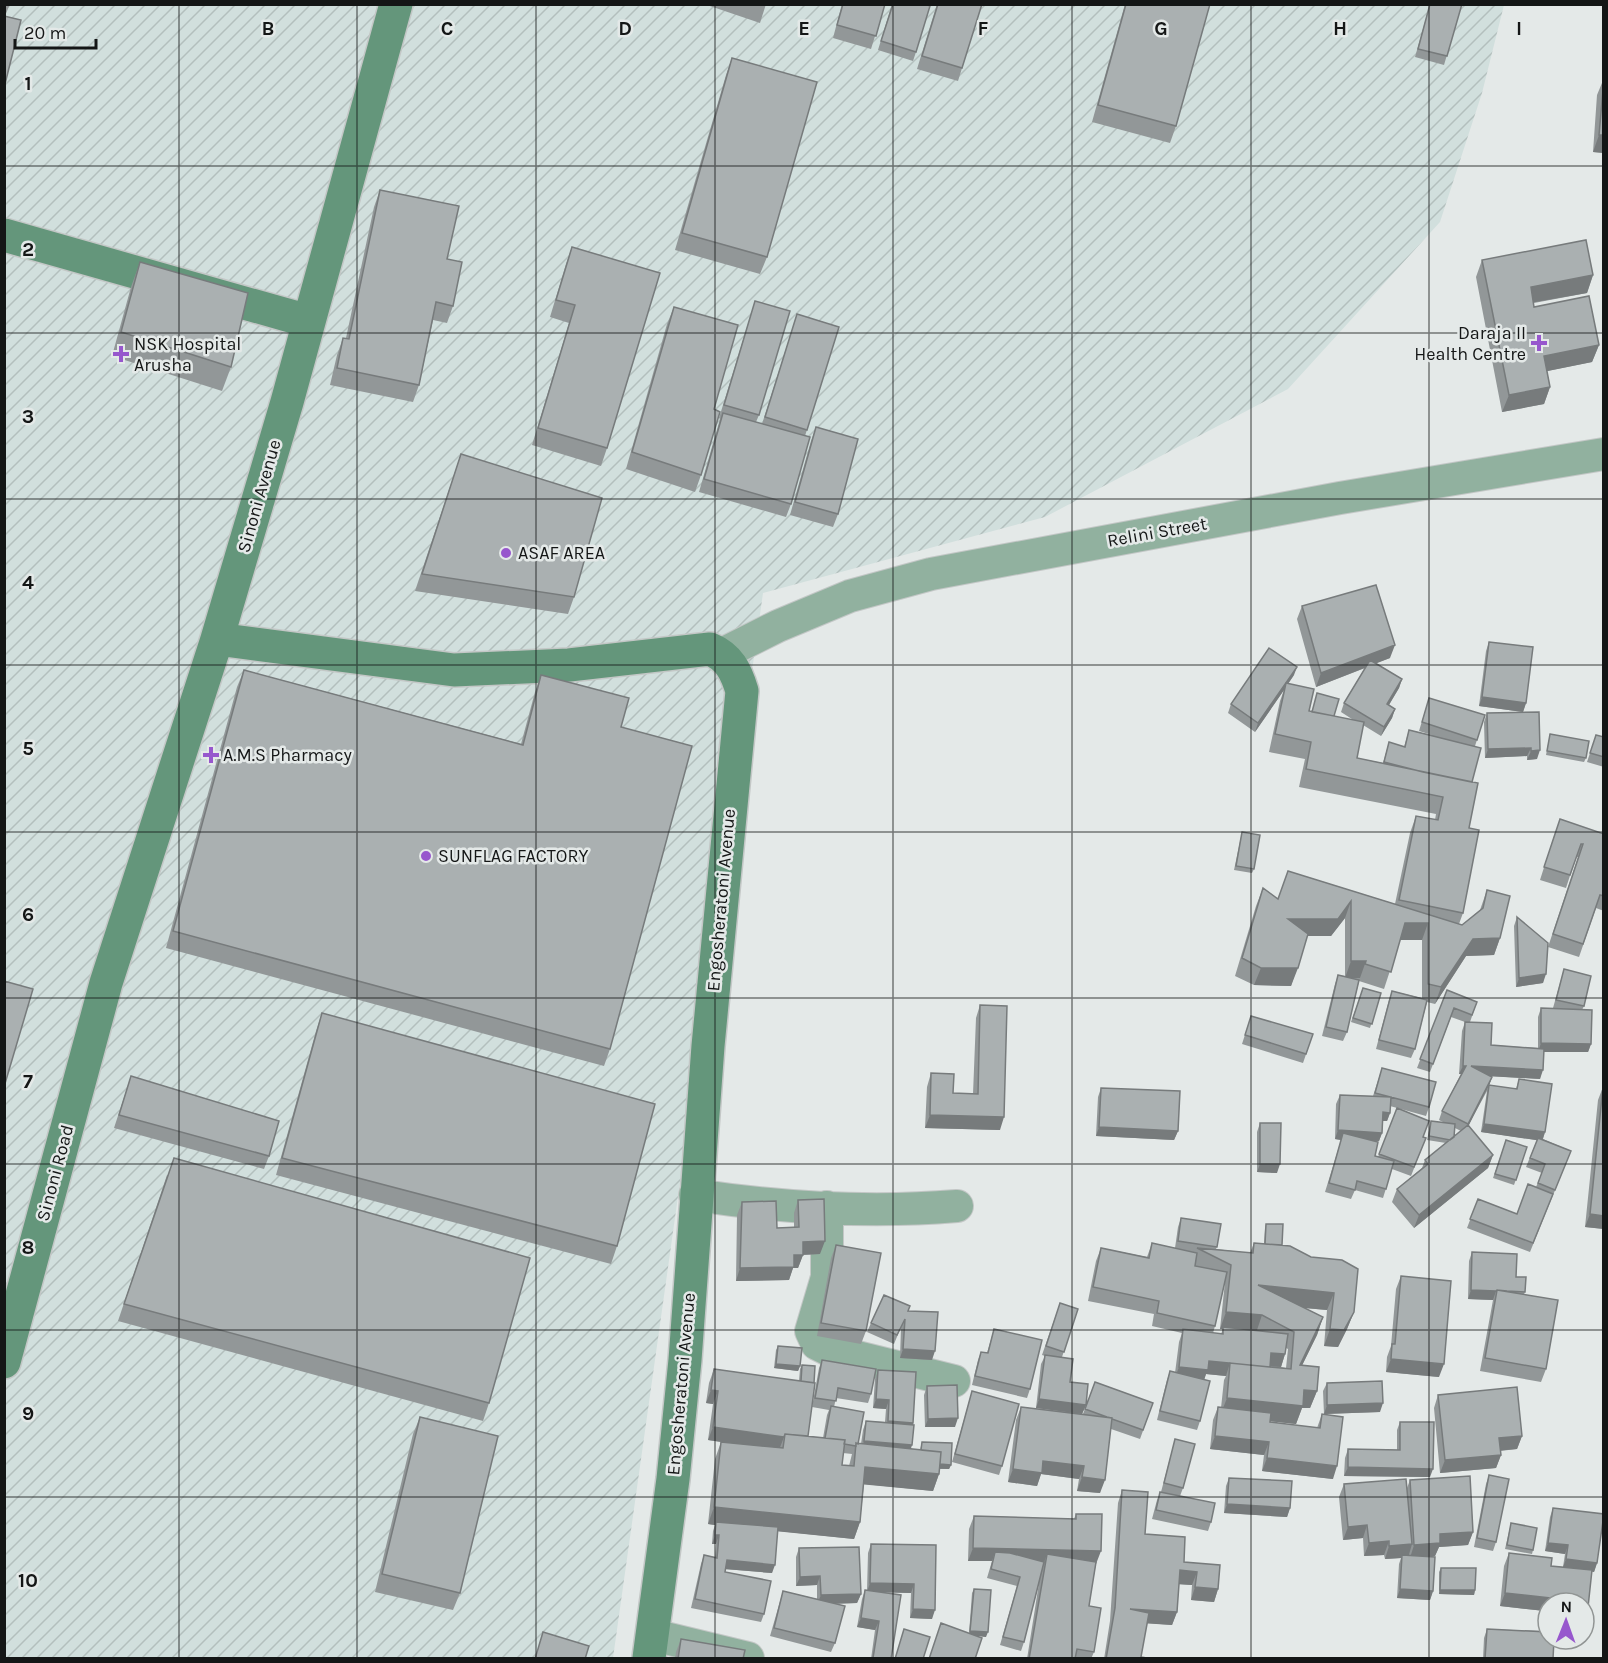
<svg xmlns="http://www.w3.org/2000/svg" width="1608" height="1663" font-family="Karla,sans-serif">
<defs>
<pattern id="industrial-furrows" width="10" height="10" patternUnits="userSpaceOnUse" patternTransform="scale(1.5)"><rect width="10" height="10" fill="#d1dfdd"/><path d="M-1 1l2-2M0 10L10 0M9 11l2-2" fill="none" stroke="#b3bfbd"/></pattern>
</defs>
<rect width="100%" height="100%" fill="#e4e9e8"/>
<path fill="url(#industrial-furrows)" d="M5,5H1504L1482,93L1440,222L1288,389L1045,517L763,593L613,1658H5Z"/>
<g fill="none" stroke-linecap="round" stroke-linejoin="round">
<defs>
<path id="street" d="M722,654L778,626L850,596L931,574L1340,498L1604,454
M695,1195C782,1208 870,1213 957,1206
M827,1207V1277L811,1331L817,1344L829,1350L954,1381
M653,1635L748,1658"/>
<path id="secondary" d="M4,235L308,321
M217,639L454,670L569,665L710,649C729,657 736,671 742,691L708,1046L685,1360L673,1479L649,1658
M4,1362L106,983L217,639L287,402L396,4"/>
</defs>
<use href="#street" stroke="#c3c7c6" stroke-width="34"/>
<use href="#secondary" stroke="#c3c7c6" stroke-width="36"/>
<use href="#street" stroke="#91b19f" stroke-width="32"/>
<use href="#secondary" stroke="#64967b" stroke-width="33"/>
</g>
<path fill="#929798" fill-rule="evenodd" d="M4,4H10L5,16L4,88Z
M704,4H766L760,23Z
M842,4H885L871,49L833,38Z
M892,4L916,52L913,61L878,50Z
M937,4H982L958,81L917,69Z
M1125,4H1210L1176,126L1170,143L1092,122Z
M1430,4H1462L1444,65L1415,57Z
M732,58L767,257L760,274L675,250L726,75Z
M1604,78V153L1593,152L1597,95Z
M380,190L447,259L453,306L447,323L433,320L419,385L413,402L330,385L337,355L343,338H346L374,207Z
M572,247L607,448L601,466L532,445L569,323L550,317L566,264Z
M1482,260L1593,275L1587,293L1534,303V307L1599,345L1592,362L1547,371L1550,387L1544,404L1502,412L1476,277Z
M140,262L231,367L222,391L112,356L131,287Z
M755,301L759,415L756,422L762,424L797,314L839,327L805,436L791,504L786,517L699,492L720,419L719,418Z
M674,307L714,409L701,475L695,492L626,469L667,324Z
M816,427L838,514L833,527L790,515L811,441Z
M461,454L574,597L568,614L415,591Z
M1302,606L1390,658L1376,663L1402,679L1399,688L1389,705L1395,709L1392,718L1381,736L1363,725L1357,758L1383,763L1389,742L1404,747L1409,730L1432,735L1419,731L1429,698L1485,715L1475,746L1463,913L1459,924L1462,925L1480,910L1487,890L1500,938L1494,955L1466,956L1435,1004L1427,1002L1415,1049L1411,1058L1376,1049L1389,1000L1392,991L1422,998V940H1400L1384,989L1359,981L1347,1032L1343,1041L1322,1036L1335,984L1338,975L1345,976V918L1331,936H1307L1291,986L1254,985L1235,976L1256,906L1263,888L1278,899L1288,871L1395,904L1410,833L1416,816L1435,820L1436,814L1299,787L1305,759L1269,752L1280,701L1284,690L1255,732L1228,713L1231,704L1294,675L1288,684L1309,711L1355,721L1341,712L1344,703L1365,668L1316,687L1297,619Z
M1489,642L1526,703L1523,712L1479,706L1486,651Z
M244,670L521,744L535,692L541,675L621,727L610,1049L604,1066L166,948L237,687Z
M1539,712L1537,759L1527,760V756L1485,758L1484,722L1487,713Z
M1550,734L1586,758L1584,762L1546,755Z
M1596,735L1604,737V767L1587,762Z
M1242,832L1254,869L1252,873L1234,870Z
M1555,833L1604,834V911L1596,908L1579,957L1548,947L1543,983L1516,987L1514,926L1517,917L1548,947L1578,857H1576L1566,888L1540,880Z
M1564,969L1584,1006L1582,1010L1591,1044L1588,1052H1544L1540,1079L1490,1076L1492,1077L1489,1085L1516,1089L1519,1079L1545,1132L1543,1139L1571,1151L1530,1252L1467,1228L1478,1199L1517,1214L1536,1187L1542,1173L1526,1167L1537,1140L1481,1132L1487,1091L1468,1126L1493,1155L1488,1168L1414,1228L1392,1202L1397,1189L1422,1168L1425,1160L1446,1143L1427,1140L1431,1121L1445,1123L1439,1120L1442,1111L1461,1074H1459L1462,1031L1465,1022L1451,1017L1430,1072L1417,1068L1447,990L1477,1002L1470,1022L1491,1045L1538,1048V1017L1541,1008H1553ZM1455,1128L1461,1131L1454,1137Z
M1363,988L1381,993L1370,1028L1351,1022Z
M980,1005L1000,1130L925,1128L927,1087L931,1073L953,1093L973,1094L976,1018Z
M322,1013L617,1246L611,1264L276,1175L316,1031Z
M1251,1016L1313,1034L1303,1063L1242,1044Z
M1382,1068L1429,1107L1426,1116L1390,1106V1113L1387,1121H1383L1382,1133L1379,1141H1374L1375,1156L1378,1157L1397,1108L1423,1137L1426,1138L1411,1176L1392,1169L1383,1198L1355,1190L1351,1199L1325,1192L1341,1140L1335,1139L1336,1104L1340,1095L1373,1096Z
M131,1076L269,1156L264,1169L114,1128Z
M1603,1087H1604V1229L1585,1227L1598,1100Z
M1101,1088L1178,1131L1174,1140L1096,1136L1098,1097Z
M1260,1123L1277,1173L1257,1172V1132Z
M1506,1140L1527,1147L1514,1185L1493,1178Z
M167,1175L489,1403L483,1421L118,1321Z
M798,1200L820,1254L803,1255L798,1268H793L789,1280L736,1281L737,1215L742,1202L777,1228L794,1227V1213Z
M1181,1218L1217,1247L1216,1249L1250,1253L1254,1243L1264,1244L1265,1228L1266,1224L1282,1246L1354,1312L1347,1329L1338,1347L1324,1346L1327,1310L1304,1308L1323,1317L1317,1335L1302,1365L1317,1391L1310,1408H1302L1296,1424L1270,1421V1422L1317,1428L1322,1414L1333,1479L1262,1471L1264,1455L1210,1449L1213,1420L1218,1407L1221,1408L1224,1380L1226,1376L1206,1374L1204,1380L1200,1421L1197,1430L1157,1420L1167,1380L1170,1371L1175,1373L1179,1342L1182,1333L1152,1326L1154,1314L1088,1301L1096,1261L1101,1248L1147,1257L1152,1243L1175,1248L1178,1227ZM1225,1282L1220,1329H1223L1221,1334L1213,1333L1215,1326ZM1286,1348L1288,1349L1286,1368L1281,1367L1285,1354Z
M836,1245L866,1331L861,1344L817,1336L831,1258Z
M1472,1252L1516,1277L1525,1292L1524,1294L1546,1369L1541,1382L1480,1371L1493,1300L1468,1299L1469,1261Z
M1401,1276L1439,1377L1386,1372L1387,1357L1391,1346L1396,1289Z
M1060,1303L1078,1309L1062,1357L1070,1382L1086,1405L1082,1414L1036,1408L1041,1364L1045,1356L1042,1355Z
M909,1311L932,1360L900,1358L901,1327L894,1344L867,1332L871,1323Z
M994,1329L1030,1389L1027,1398L972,1385L978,1360L981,1352L987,1353Z
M778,1346L800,1366L798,1371L774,1368L776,1350Z
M822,1360L871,1394L868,1403L836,1398L834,1407L858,1444H861L863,1430L866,1421L885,1422L886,1409L873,1408L875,1379L878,1370L913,1423L911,1449L920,1450L922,1442L951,1465L949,1469H939V1474L933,1491L864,1484L860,1522L854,1539L778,1531L772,1573L725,1569V1572L764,1614L761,1622L691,1608L701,1564L704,1555L715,1557L716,1544H712L713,1531L715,1525L708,1524L715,1459L721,1442L708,1440L713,1404L706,1403L709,1383L714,1369L799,1381L800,1369L802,1365L808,1436L823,1438L827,1415L829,1410L812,1407L819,1368ZM843,1453L852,1454L849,1466L842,1465Z
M1095,1382L1153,1403L1140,1439L1111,1429L1100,1493L1077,1491L1079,1479L1041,1474L1037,1486L1008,1482L1016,1420L1021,1407L1083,1414Z
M1327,1383L1380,1412L1324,1414L1323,1391Z
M927,1386L955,1427H925L924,1395Z
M972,1391L1002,1466L999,1475L952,1462Z
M1438,1395L1522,1436L1517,1449L1500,1451L1501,1455L1496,1468L1440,1473L1434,1408Z
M420,1417L460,1593L453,1610L375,1592L413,1434Z
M1400,1422L1430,1477L1344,1476L1345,1458L1348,1449L1397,1450V1430Z
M1175,1439L1183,1488L1180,1496L1211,1522L1208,1531L1152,1519L1157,1500L1161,1492Z
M1489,1475L1496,1542L1493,1551L1474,1547L1486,1484Z
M1229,1478L1290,1508L1287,1517L1224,1513L1226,1486Z
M1410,1480L1473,1532L1468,1545L1439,1547L1435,1556L1426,1557L1433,1591L1430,1600L1397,1598L1399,1564L1401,1558L1385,1559L1384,1555L1364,1556L1363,1538L1343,1540L1339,1497L1344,1484L1407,1488Z
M1122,1490L1145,1534L1218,1589L1214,1602L1191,1600L1192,1585L1179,1584L1177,1612L1172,1625L1147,1623L1141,1657L1153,1659H1104L1110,1621L1118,1503Z
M1553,1508L1597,1563L1594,1572L1592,1571L1584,1603H1548V1639L1553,1659H1483L1484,1638L1487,1629L1543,1631L1545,1611L1500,1606L1504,1566L1509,1553L1551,1566L1563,1567L1565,1554L1545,1551L1550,1517Z
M1076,1514L1096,1563L1089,1606L1094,1652L1091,1659H1027L1039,1583L1024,1642L1021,1651L1000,1645L1017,1586L987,1578L992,1561H968L969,1529L974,1516L1074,1519Z
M1511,1523L1533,1550L1532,1554L1505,1549Z
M871,1544L936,1545L932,1619L910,1618L911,1593L879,1592L891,1659H871L875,1630L857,1627L862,1599L865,1590L867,1591L868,1553Z
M799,1548L861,1594L857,1603L834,1604L835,1643L831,1652L770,1636L783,1591L817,1599V1585L796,1586V1557Z
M1441,1568L1475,1590L1474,1595L1439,1594V1572Z
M974,1589L986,1637L974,1635L969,1634L972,1593Z
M681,1639L743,1659H675L676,1652Z"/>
<path fill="#777b7c" d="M1599,135H1604V153L1593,152Z
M1593,275L1587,293L1524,304L1531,287Z
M1599,345L1592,362L1538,373L1544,356Z
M1550,387L1544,404L1502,412L1509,395Z
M1395,645L1390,658L1316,687L1321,673Z
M1297,667L1294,675L1285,688L1286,683L1284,690L1255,732L1258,723Z
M1402,679L1399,688L1384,713L1387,704Z
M1482,697L1526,703L1523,712L1479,706Z
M1395,709L1392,718L1381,736L1384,727Z
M1531,748L1527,756L1485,758L1488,749Z
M1540,750L1537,759L1527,760L1531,751Z
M1351,901L1345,918L1331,936H1281L1288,919Z
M1405,923H1428L1422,940H1399Z
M1500,938L1494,955L1466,956L1435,1004L1441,987L1473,939Z
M1351,961H1366L1360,978H1345Z
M1261,968H1298L1291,986L1254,985Z
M1546,974L1543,983L1516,987L1519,978Z
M1541,1043L1591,1044L1588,1052H1538Z
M1463,1066H1466L1462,1074H1459Z
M1471,1066L1543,1070L1540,1079L1468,1075Z
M1492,1077L1489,1086V1085L1465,1133L1468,1124Z
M1383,1112L1390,1113L1387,1121H1380Z
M930,1115L1004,1117L1000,1130L925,1128Z
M1484,1124L1545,1132L1542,1141L1481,1132Z
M1099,1127L1178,1131L1174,1140L1096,1136Z
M1338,1130L1382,1133L1379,1141L1341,1140L1343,1133L1341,1140L1335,1139Z
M1493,1155L1488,1168L1414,1228L1419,1215Z
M1260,1164H1280L1277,1173L1257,1172Z
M1590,1214L1604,1216V1229L1585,1227Z
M825,1241L820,1254L798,1255L803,1242Z
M794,1255H803L798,1268H793L789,1280L736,1281L740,1268Z
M1258,1285L1334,1293L1327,1310L1252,1303Z
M1471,1290L1496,1291L1493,1300L1468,1299Z
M1226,1312L1262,1315L1256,1333L1223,1327V1329H1220Z
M1354,1312L1347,1329L1338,1347L1324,1346L1330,1329Z
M1323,1317L1317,1335L1294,1382L1300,1365Z
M903,1349L935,1351L932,1360L900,1358Z
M1271,1353L1285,1354L1281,1367L1266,1366Z
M1391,1359L1444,1364L1439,1377L1386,1372Z
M1209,1361L1230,1363L1226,1376L1206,1374L1203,1383L1174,1380L1179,1367Z
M776,1364L800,1366L798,1371L774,1368Z
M711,1390L718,1391L713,1404L706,1403Z
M1304,1390L1317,1391L1310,1408H1302L1296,1424L1220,1416L1227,1398Z
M876,1399L889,1400L886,1409L873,1408Z
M1039,1399L1086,1405L1082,1414L1036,1408Z
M1383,1403L1380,1412L1324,1414L1327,1405Z
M958,1418L955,1427H925L928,1419Z
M888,1421L913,1423L910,1432L885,1430Z
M713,1427L784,1437L779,1450L708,1440Z
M1215,1436L1269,1442L1264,1455L1210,1449Z
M1522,1436L1517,1449L1495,1451L1499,1438Z
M864,1441L912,1445L909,1454L861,1450Z
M1501,1455L1496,1468L1440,1473L1445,1460Z
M1267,1458L1337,1466L1333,1479L1262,1471Z
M1043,1461L1084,1466L1079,1479L1041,1474L1037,1486L1008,1482L1013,1469Z
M921,1463L951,1465L949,1469L919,1468Z
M865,1467L939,1474L933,1491L859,1484Z
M1348,1467L1433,1469L1430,1477L1344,1476Z
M1082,1477L1105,1480L1100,1493L1077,1491Z
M1227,1504L1290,1508L1287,1517L1224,1513Z
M714,1507L860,1522L854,1539L716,1525V1522L715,1525L708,1524Z
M1367,1525L1363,1538L1343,1540L1348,1527Z
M1473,1532L1468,1545L1439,1547L1435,1556L1410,1558L1414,1545L1440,1534Z
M715,1535H719L716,1544H712Z
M1389,1541L1384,1555L1364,1556L1369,1543Z
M1548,1543L1568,1545L1565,1554L1545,1551Z
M1412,1544L1408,1558L1402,1555L1401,1558L1385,1559L1389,1546Z
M973,1548L1101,1551L1096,1564L1047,1554L1044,1563L995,1552L992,1561H968Z
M1566,1559L1597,1563L1594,1572L1563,1567Z
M727,1560L775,1565L772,1573L724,1569Z
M1180,1570L1197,1572L1192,1585L1175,1584Z
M820,1576L817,1585L796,1586L800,1577Z
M870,1583L914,1584L911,1593L867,1592Z
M1195,1587L1218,1589L1214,1602L1191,1600Z
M1400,1589L1433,1591L1430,1600L1397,1598Z
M1440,1590H1475L1474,1595L1439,1594Z
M1505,1593L1550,1598L1545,1611L1500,1606Z
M861,1594L857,1603L817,1604L821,1595Z
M913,1609L935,1610L932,1619L910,1618Z
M1130,1609L1177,1612L1172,1625L1125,1622Z
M861,1618L879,1621L875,1630L857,1627Z
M1547,1622L1548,1635H1543Z
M970,1631L988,1632L986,1637L969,1635Z"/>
<path fill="#aab0b1" stroke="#777b7c" stroke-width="1.5" d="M843,4H885L876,36L837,25Z
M893,4H925L930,6L916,52L881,41Z
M938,4H982L962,68L922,56Z
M1126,4H1210L1176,126L1098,105Z
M1430,4H1462L1447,56L1418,49Z
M4,16L21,20L4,88Z
M732,58L817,82L767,257L682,233Z
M1604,79V135H1599Z
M380,190L459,206L447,259L462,262L453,306L436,302L419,385L337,368L343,338L349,339Z
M1586,240L1593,275L1531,287L1534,307L1589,296L1599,345L1544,356L1550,387L1509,395L1482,260Z
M572,247L660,273L607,448L538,428L575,305L556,300Z
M140,262L248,293L231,367L121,332Z
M755,301L790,311L759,415L724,405Z
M674,307L738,325L714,409L720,412L701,475L632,452Z
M797,314L839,327L807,430L765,417Z
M723,413L810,437L791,504L704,479Z
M816,427L858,439L838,514L795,502Z
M461,454L602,498L574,597L422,574Z
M1376,585L1395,645L1321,673L1302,606Z
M1489,642L1533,647L1526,703L1482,697Z
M1269,648L1297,667L1258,723L1231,704Z
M1370,660L1402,679L1387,704L1395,709L1384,727L1344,703Z
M244,670L523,745L541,675L629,698L621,727L692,746L610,1049L173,931Z
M1286,683L1314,689L1309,711L1364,722L1357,758L1478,783L1469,828L1479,830L1463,913L1399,900L1416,816L1438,820L1443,797L1306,769L1311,742L1275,734Z
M1317,693L1339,699L1334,716L1312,712Z
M1429,698L1485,715L1477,740L1422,722Z
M1539,712L1540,750L1531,751V748L1488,749L1487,713Z
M1409,730L1481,748L1472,782L1423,772L1384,762L1389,742L1405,747Z
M1550,734L1589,741L1586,758L1547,751Z
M1596,735L1604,737V757L1590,753Z
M1560,819L1604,834V896L1600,895L1583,944L1553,934L1583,844H1581L1570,875L1544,867Z
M1242,832L1260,835L1254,869L1236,866Z
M1288,871L1462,925L1483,908L1487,890L1510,896L1500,938L1473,939L1441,987L1428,984V923H1405L1391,972L1365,964L1366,961H1351V901L1338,919H1288L1308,934L1298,968H1261L1242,958L1263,888L1278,899Z
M1517,917L1548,943L1546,974L1519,978Z
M1564,969L1591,976L1584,1006L1556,1000Z
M1338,975L1359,980L1347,1032L1326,1027Z
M4,981L33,989L4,1087Z
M1363,988L1381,993L1372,1024L1353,1018Z
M1447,990L1477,1002L1472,1015L1454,1008L1433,1064L1420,1059Z
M1392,991L1427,1000L1415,1049L1379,1040Z
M980,1005L1007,1006L1004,1117L930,1115L931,1073L954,1074L953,1093L978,1094Z
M1541,1008L1592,1010L1591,1044L1541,1043Z
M322,1013L655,1104L617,1246L282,1158Z
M1251,1016L1313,1034L1306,1054L1245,1035Z
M1465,1022L1492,1023L1491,1045L1544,1049L1543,1070L1471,1066L1492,1077L1468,1124L1442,1111L1466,1066H1463Z
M1382,1068L1436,1082L1429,1107L1375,1093Z
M131,1076L279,1121L269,1156L119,1115Z
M1519,1079L1552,1084L1545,1132L1484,1124L1489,1085L1517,1089Z
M1603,1087H1604V1216L1590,1214Z
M1101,1088L1180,1091L1178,1131L1099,1127Z
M1340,1095L1391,1097L1390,1113L1383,1112L1382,1133L1338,1130Z
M1397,1108L1429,1121L1423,1137L1426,1138L1414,1167L1379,1154Z
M1431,1121L1455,1124L1454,1137L1450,1140L1429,1136Z
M1260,1123H1281L1280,1164H1260Z
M1468,1125L1493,1155L1419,1215L1397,1189L1428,1164L1425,1160Z
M1343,1133L1378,1142L1375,1156L1394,1161L1386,1189L1357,1181L1355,1190L1329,1183Z
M1538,1138L1571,1151L1555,1190L1538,1183L1545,1164L1530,1158Z
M1506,1140L1527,1147L1516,1180L1495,1174Z
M174,1158L530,1258L489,1403L124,1304Z
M1528,1184L1553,1194L1533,1243L1470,1219L1478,1199L1517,1214Z
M824,1199L825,1241L803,1242V1255H794V1267L740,1268L742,1202L776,1201L777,1228L799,1227L798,1200Z
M1181,1218L1221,1224L1217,1247L1178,1241Z
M1266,1224H1283L1282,1245L1265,1244Z
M1152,1243L1197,1253L1195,1266L1227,1272L1215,1326L1157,1313L1159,1301L1093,1287L1101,1248L1149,1258Z
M1254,1243L1290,1246L1311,1257L1342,1260L1358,1269L1354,1312L1344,1330L1330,1329L1334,1293L1258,1285L1323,1317L1300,1365L1319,1367L1317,1391L1304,1390L1303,1406L1227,1398L1230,1363L1291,1369L1294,1332L1262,1315L1226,1312L1231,1265L1197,1248L1253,1253Z
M836,1245L881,1253L866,1331L821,1323Z
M1472,1252L1517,1254L1516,1277H1526L1525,1292L1507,1291L1497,1290L1496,1291L1471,1290Z
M1401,1276L1451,1281L1444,1364L1391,1359L1392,1344H1395Z
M1497,1290L1558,1300L1546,1369L1485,1358Z
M884,1295L910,1306L908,1311L938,1312L935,1351L903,1349L905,1319L897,1335L871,1323Z
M1060,1303L1078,1309L1064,1352L1046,1346Z
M1223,1327L1288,1334L1285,1354L1271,1353L1270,1367L1209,1361L1208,1370L1179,1367L1183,1329L1223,1334Z
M994,1329L1042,1340L1030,1389L975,1376L981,1352L988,1353Z
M778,1346L802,1348L800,1366L776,1364Z
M1045,1355L1073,1359L1070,1382L1088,1384L1086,1405L1039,1399Z
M822,1360L876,1369L871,1394L838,1388L836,1401L815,1398Z
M802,1365L815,1366L814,1383L801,1381Z
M714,1369L815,1383L808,1436L785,1434L784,1437L713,1427L718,1391L711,1390Z
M878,1370L916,1372L913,1423L888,1421L889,1400L876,1399Z
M1170,1371L1210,1381L1200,1421L1160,1411Z
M1382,1381L1383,1403L1327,1405V1383Z
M1095,1382L1153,1403L1143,1430L1112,1419V1418L1107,1417L1085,1409Z
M957,1385L958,1418L928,1419L927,1386Z
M1517,1387L1522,1436L1499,1438L1501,1455L1445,1460L1438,1395Z
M972,1391L1019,1404L1002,1466L955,1454Z
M831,1406L864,1412L858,1444L856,1443V1446L844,1444L845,1440L825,1438Z
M1021,1407L1112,1418L1105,1480L1082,1477L1084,1466L1043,1461L1042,1473L1013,1469Z
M1218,1407L1271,1413L1270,1422L1320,1428L1322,1414L1343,1417L1337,1466L1267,1458L1269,1442L1215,1436Z
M420,1417L498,1436L460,1593L382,1574Z
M866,1421L914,1425L912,1445L864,1441Z
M1400,1422H1434L1433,1469L1348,1467V1449L1400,1450Z
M785,1434L845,1440L842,1465L854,1466L856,1443L941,1452L939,1474L865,1467L860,1522L714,1507L721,1442L783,1448Z
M1175,1439L1195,1444L1183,1488L1164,1483Z
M922,1442L952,1443L951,1465L940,1464L941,1452L921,1450Z
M1489,1475L1509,1479L1496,1542L1477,1538Z
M1470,1476L1473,1532L1440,1534V1543L1414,1545L1410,1480Z
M1229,1478L1292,1481L1290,1508L1227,1504Z
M1406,1479L1412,1544L1389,1546V1541L1369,1543L1367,1525L1348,1527L1344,1484Z
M1122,1490L1148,1492L1145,1534L1185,1537L1184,1562L1220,1565L1218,1589L1195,1587L1197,1572L1180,1570L1177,1612L1130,1609L1149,1613L1141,1657L1153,1659H1106L1115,1608Z
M1160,1492L1215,1503L1211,1522L1156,1510Z
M1553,1508L1604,1514L1597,1563L1566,1559L1568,1545L1548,1543Z
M1076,1514H1102L1101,1551L973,1548L974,1516L1076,1519Z
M716,1522L778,1527L775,1565L727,1560L725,1572L771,1581L764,1614L695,1599L704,1555L717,1558L719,1535H715Z
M1511,1523L1537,1528L1533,1550L1507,1545Z
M871,1544L936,1545L935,1610L913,1609L914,1584L870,1583Z
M859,1547L861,1594L821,1595L820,1576L800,1577L799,1548Z
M995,1552L1010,1553L1044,1562L1024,1642L1003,1637L1020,1577L991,1569Z
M1509,1553L1552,1558L1551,1566L1592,1570L1586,1626H1584V1603H1549L1550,1598L1505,1593Z
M1047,1554L1096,1562L1089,1606L1101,1608L1094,1652L1077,1649L1075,1659H1029Z
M1402,1555L1435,1557L1433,1591L1400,1589Z
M1441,1568H1476L1475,1590H1440Z
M974,1589L991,1590L988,1632L970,1631Z
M865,1590L901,1595L891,1659L873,1658L879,1621L861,1618Z
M783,1591L845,1606L835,1643L774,1628Z
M941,1623L982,1638L975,1659H929Z
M904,1629L930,1637L923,1659H895Z
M1487,1629L1548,1632V1639H1554L1553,1659H1485Z
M543,1632L589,1646L585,1659H535Z
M681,1639L745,1650L743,1659H678Z"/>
<path fill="none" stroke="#141616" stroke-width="1.5" stroke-opacity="0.55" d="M179,4V1658M357,4V1658M536,4V1658M715,4V1658M893,4V1658M1072,4V1658M1251,4V1658M1429,4V1658M4,166H1604M4,333H1604M4,499H1604M4,665H1604M4,832H1604M4,998H1604M4,1164H1604M4,1330H1604M4,1497H1604"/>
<g fill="#9757cd" stroke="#e4e9e8" stroke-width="2">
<path d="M1536 334h6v6h6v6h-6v6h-6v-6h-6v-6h6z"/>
<path d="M118 345h6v6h6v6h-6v6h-6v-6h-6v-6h6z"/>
<circle cx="506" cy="553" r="6"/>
<path d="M208 746h6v6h6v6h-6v6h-6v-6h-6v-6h6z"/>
<circle cx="426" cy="856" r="6"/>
</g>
<g text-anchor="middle" stroke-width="5" stroke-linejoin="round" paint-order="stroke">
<g font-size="18" fill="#141616" stroke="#e4e9e8" text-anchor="start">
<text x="1526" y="339" text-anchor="end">Daraja II<tspan x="1526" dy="21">Health Centre</tspan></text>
<text x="134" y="350">NSK Hospital<tspan x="134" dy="21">Arusha</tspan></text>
<text x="518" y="559">ASAF AREA</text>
<text x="223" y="761">A.M.S Pharmacy</text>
<text x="438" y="862">SUNFLAG FACTORY</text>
</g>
<g font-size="18" fill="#141616" stroke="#e4e9e8">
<text transform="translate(259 496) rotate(-74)" y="6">Sinoni Avenue</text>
<text transform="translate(1157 532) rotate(-10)" y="6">Relini Street</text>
<text transform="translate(721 900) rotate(-85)" y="6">Engosheratoni Avenue</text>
<text transform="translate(55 1173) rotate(-75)" y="6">Sinoni Road</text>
<text transform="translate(681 1384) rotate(-85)" y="6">Engosheratoni Avenue</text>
</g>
</g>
<g font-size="20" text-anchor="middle" font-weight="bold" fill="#141616" stroke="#e4e9e8" stroke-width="5" stroke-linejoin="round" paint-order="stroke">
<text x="268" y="35">B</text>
<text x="447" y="35">C</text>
<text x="625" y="35">D</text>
<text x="804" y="35">E</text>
<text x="983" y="35">F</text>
<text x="1161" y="35">G</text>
<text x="1340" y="35">H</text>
<text x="1519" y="35">I</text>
<text x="28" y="90">1</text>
<text x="28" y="256">2</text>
<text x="28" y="423">3</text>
<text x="28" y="589">4</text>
<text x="28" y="755">5</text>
<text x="28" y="921">6</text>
<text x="28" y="1088">7</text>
<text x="28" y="1254">8</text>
<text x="28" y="1420">9</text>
<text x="28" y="1587">10</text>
</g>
<rect width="1608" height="1663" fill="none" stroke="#141616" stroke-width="12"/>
<g transform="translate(1566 1621) rotate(1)"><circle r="28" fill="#e4e9e8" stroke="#919594" stroke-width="1.5"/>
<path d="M0-4.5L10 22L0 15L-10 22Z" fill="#9757cd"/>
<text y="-9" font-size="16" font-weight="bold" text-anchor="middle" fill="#141616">N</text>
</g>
<path d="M15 39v9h81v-9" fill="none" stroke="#141616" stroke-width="3"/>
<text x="24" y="39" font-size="18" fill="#141616" stroke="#e4e9e8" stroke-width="4.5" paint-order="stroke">20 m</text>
</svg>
